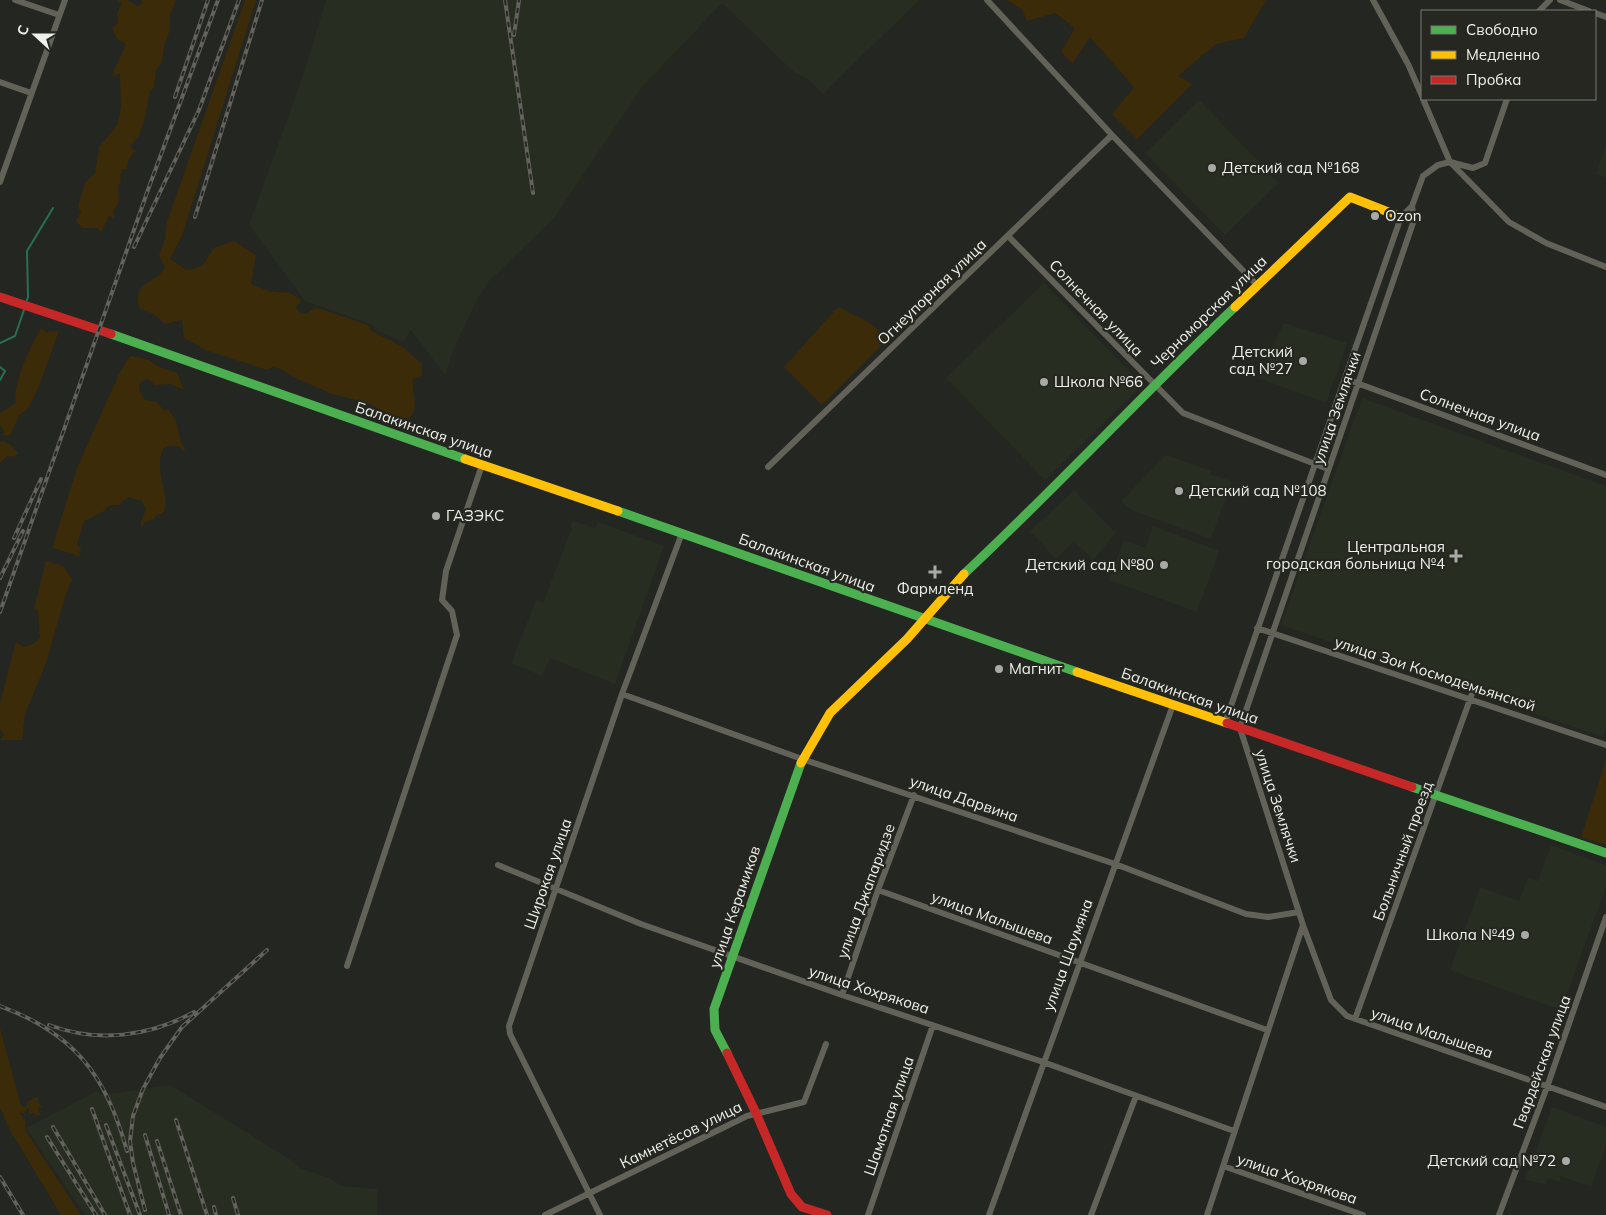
<svg xmlns="http://www.w3.org/2000/svg" width="1606" height="1215" font-family="Mulish,sans-serif">
<rect width="100%" height="100%" fill="#242621"/>
<path fill="#282d21" d="M326,0H919L823,94L808,79L795,73L722,3L642,87L554,218L489,281L477,299L453,351L445,375L411,330L403,342L375,329L373,325L305,301L249,225L304,73Z
M1199,100L1279,183L1225,235L1145,153Z
M1606,145V178L1596,174Z
M1044,283L1143,385L1045,480L946,378Z
M1284,323L1347,343L1326,403L1258,378Z
M1362,398L1606,486V728L1603,737L1281,625Z
M1166,455L1211,471L1210,474L1232,481L1211,539L1131,510L1121,501Z
M1074,490L1116,533L1093,560L1074,541L1056,559L1030,531Z
M573,521L595,528L598,522L664,546L615,684L550,658L542,676L511,663L536,600L543,603L572,528L570,527Z
M1153,526L1219,551L1197,612L1109,580L1124,540L1146,548Z
M1551,845L1606,865V887L1561,1010L1450,970L1480,887L1519,901L1528,878L1538,881Z
M170,1085L291,1160L299,1168L327,1177L342,1186L377,1189V1215H85L26,1128L97,1091L102,1095Z
M1552,1107L1606,1127V1146L1591,1187L1561,1176L1559,1182L1548,1178L1545,1184L1525,1180Z"/>
<path fill="#3b2b08" d="M117,0H127L138,6L142,4L141,0H176L170,15V30L164,46L162,63L156,70L154,88L150,91C146,107 145,134 130,146L135,151L128,161L127,169H123L120,175L121,182L118,185L119,202L113,211L114,218L109,216L102,231L99,232L98,228H82L76,221L81,213L78,206L85,183L95,173L99,148L118,123L121,107L120,74L112,75L126,44L117,39L112,28L118,23L117,13L122,3Z
M245,0H256L182,236L170,259L187,270L194,269L203,265L214,248L234,241L256,255L251,284L269,291L290,293L301,300L296,307L300,313L306,314L314,308L321,309L368,325L373,332L403,347L422,364V376L413,379C411,393 421,408 408,419L395,416L365,402L332,394L300,380L274,366L267,370L206,350L184,338L182,320L165,324L154,314L140,309C130,282 158,283 165,267L159,255L165,240L167,222Z
M1006,0H1266L1244,38L1216,44L1178,76L1192,84L1137,139L1112,114L1134,87L1090,37L1072,64L1061,52L1075,28L1055,13L1027,21L1022,9Z
M838,307L870,323L888,339L822,405L784,367Z
M41,328L47,332L59,331L39,386L28,409L19,415L10,436L2,435L5,432L0,426V413L16,403C11,388 32,342 41,328Z
M131,356L149,360L159,367L177,373L184,390L170,384L155,385L148,379C134,382 139,391 145,400L157,402L164,411L168,409L176,421L181,442L187,453C181,446 172,443 163,449C152,473 174,500 162,514H158L154,519L145,522L141,528V522L146,509L142,501L128,497L119,505H110L104,511L84,521L77,545L81,549L79,556L52,548L77,468L118,376L127,360Z
M3,441L10,444L18,453L15,457L7,456L0,463V442Z
M46,561L63,566L72,579L65,597L46,663L25,714L22,740H0L4,734L0,730V703L16,642L24,647L33,644L40,638L38,610L34,609Z
M1606,760V845L1581,837Z
M0,1028L21,1106L26,1107L28,1101L39,1096L37,1101L42,1107H38V1111L41,1114L35,1116L34,1112L29,1115V1107L24,1113H19L25,1120V1130L81,1215H61L10,1130L0,1108Z"/>
<g fill="none" stroke-linecap="round" stroke-linejoin="round">
<path stroke="#296e57" stroke-width="2" d="M26,303L28,297L27,251L53,208
M0,343L15,336L25,307
M0,367L5,371L0,380"/>
<path stroke="#626259" stroke-width="6" d="M15,0L59,15
M987,0L1112,135L1257,285
M1373,0L1408,64L1422,96
M1560,0L1589,11
M1539,11L1550,0
M1595,13L1606,17
M0,82L31,93
M1423,99L1450,162L1509,222L1546,243L1606,267
M0,182L65,0
M1008,236L1183,413L1328,469
M1346,379L1606,475
M768,467L1112,135
M1257,628L1606,745
M622,694L802,759L1115,864L1246,914L1268,917L1299,912
M1225,723L1401,217L1412,206L1423,176L1438,165L1450,162L1473,168L1485,163L1507,99
M498,865L641,924L842,995L1043,1062L1234,1131
M878,890L1267,1030
M1303,925L1331,1000L1347,1016L1606,1107
M347,966L457,635L452,611L442,600L446,571L482,465
M842,995L878,890L914,795
M1355,1019L1473,691
M1223,1166L1363,1215
M545,1215L747,1116L804,1102L826,1044
M600,1215L510,1034L509,1026L622,694L682,533
M868,1215L933,1025
M989,1215L1173,705
M1091,1215L1136,1096
M1207,1215L1303,925L1240,728L1414,220L1412,206
M1499,1215L1547,1087L1606,917"/>
<path stroke="#4caf50" stroke-width="9" d="M111,334L465,459
M618,511L1077,672
M964,574C1057,487 1143,394 1235,307
M1412,787L1606,853
M727,1053L715,1030L714,1009L801,763"/>
<path stroke="#ffc107" stroke-width="9" d="M1235,307L1350,197L1401,217
M465,459L618,511
M1077,672L1227,723
M801,763L830,713L907,639L964,574"/>
<path stroke="#c62828" stroke-width="9" d="M0,297L111,334
M1227,723L1412,787
M727,1053L756,1113L791,1194L802,1207L827,1215"/>
<defs>
<path id="rail" d="M505,0L533,193
M514,35L519,0
M175,97L208,0
M195,217L262,0
M134,247L199,110L239,0
M14,538L41,479
M0,578L23,531
M0,612L149,187L218,0
M0,1006C75,1034 106,1075 127,1151
M49,1025C97,1043 149,1037 194,1012
M92,1109L130,1215
M176,1120L207,1215
M106,1125L140,1215
M53,1127L105,1215
M145,1135L169,1215
M47,1137L96,1215
M157,1141L181,1215
M0,1177L23,1215
M233,1198L238,1215
M214,1207L216,1215
M145,1210L133,1163L130,1141L133,1116L143,1089L160,1058L182,1027L267,950"/>
</defs>
<use href="#rail" stroke="#63625d" stroke-width="4"/>
<use href="#rail" stroke="#252720" stroke-width="2" stroke-dasharray="5.5" stroke-linecap="butt"/>
</g>
<g fill="#a8aaa5" stroke="#252720" stroke-width="2">
<circle cx="1212" cy="168" r="5"/>
<circle cx="1375" cy="216" r="5"/>
<circle cx="1303" cy="361" r="5"/>
<circle cx="1044" cy="382" r="5"/>
<circle cx="1179" cy="491" r="5"/>
<circle cx="436" cy="516" r="5"/>
<path d="M1453.5 548.5h5v5h5v5h-5v5h-5v-5h-5v-5h5z"/>
<circle cx="1164" cy="565" r="5"/>
<path d="M932.5 564.5h5v5h5v5h-5v5h-5v-5h-5v-5h5z"/>
<circle cx="999" cy="669" r="5"/>
<circle cx="1525" cy="935" r="5"/>
<circle cx="1566" cy="1161" r="5"/>
</g>
<g text-anchor="middle" stroke-width="4.5" stroke-linejoin="round" paint-order="stroke">
<g font-size="15" fill="#eff1ec" stroke="#252720" text-anchor="start">
<text x="1222" y="173">Детский сад №168</text>
<text x="1385" y="221">Ozon</text>
<text x="1293" y="357" text-anchor="end">Детский<tspan x="1293" dy="17">сад №27</tspan></text>
<text x="1054" y="387">Школа №66</text>
<text x="1189" y="496">Детский сад №108</text>
<text x="446" y="521">ГАЗЭКС</text>
<text x="1445" y="552" text-anchor="end">Центральная<tspan x="1445" dy="17">городская больница №4</tspan></text>
<text x="1154" y="570" text-anchor="end">Детский сад №80</text>
<text x="935" y="594" text-anchor="middle">Фармленд</text>
<text x="1009" y="674">Магнит</text>
<text x="1515" y="940" text-anchor="end">Школа №49</text>
<text x="1556" y="1166" text-anchor="end">Детский сад №72</text>
</g>
<g font-size="15" fill="#eff1ec" stroke="#252720">
<text transform="translate(932 292) rotate(-44)" y="5">Огнеупорная улица</text>
<text transform="translate(1096 308) rotate(46)" y="5">Солнечная улица</text>
<text transform="translate(1209 312) rotate(-44)" y="5">Черноморская улица</text>
<text transform="translate(1337 408) rotate(-71)" y="5">улица Землячки</text>
<text transform="translate(1480 415) rotate(20)" y="5">Солнечная улица</text>
<text transform="translate(424 430) rotate(19)" y="5">Балакинская улица</text>
<text transform="translate(807 563) rotate(20)" y="5">Балакинская улица</text>
<text transform="translate(1435 674) rotate(18)" y="5">улица Зои Космодемьянской</text>
<text transform="translate(1190 696) rotate(19)" y="5">Балакинская улица</text>
<text transform="translate(964 799) rotate(19)" y="5">улица Дарвина</text>
<text transform="translate(1278 806) rotate(72)" y="5">улица Землячки</text>
<text transform="translate(1403 851) rotate(-70)" y="5">Больничный проезд</text>
<text transform="translate(548 874) rotate(-71)" y="5">Широкая улица</text>
<text transform="translate(866 891) rotate(-70)" y="5">улица Джапаридзе</text>
<text transform="translate(735 907) rotate(-71)" y="5">улица Керамиков</text>
<text transform="translate(992 918) rotate(20)" y="5">улица Малышева</text>
<text transform="translate(1068 955) rotate(-70)" y="5">улица Шаумяна</text>
<text transform="translate(869 990) rotate(18)" y="5">улица Хохрякова</text>
<text transform="translate(1432 1033) rotate(19)" y="5">улица Малышева</text>
<text transform="translate(1542 1062) rotate(-70)" y="5">Гвардейская улица</text>
<text transform="translate(889 1116) rotate(-71)" y="5">Шамотная улица</text>
<text transform="translate(681 1135) rotate(-26)" y="5">Камнетёсов улица</text>
<text transform="translate(1297 1179) rotate(19)" y="5">улица Хохрякова</text>
</g>
</g>
<rect x="1421" y="10" width="175" height="90" fill="#252720" stroke="#767872"/>
<rect x="1431" y="26" width="25" height="8" fill="#4caf50" stroke="#767872"/>
<text x="1466" y="35" font-size="15" fill="#eff1ec">Свободно</text>
<rect x="1431" y="51" width="25" height="8" fill="#ffc107" stroke="#767872"/>
<text x="1466" y="60" font-size="15" fill="#eff1ec">Медленно</text>
<rect x="1431" y="76" width="25" height="8" fill="#c62828" stroke="#767872"/>
<text x="1466" y="85" font-size="15" fill="#eff1ec">Пробка</text>
<g transform="translate(35 35) rotate(291)" stroke="#252720" stroke-width="4" paint-order="stroke">
<path d="M0-4L9 19L0 12L-9 19Z" fill="#eff1ec"/>
<text y="-8" font-size="14" font-weight="bold" text-anchor="middle" fill="#eff1ec">С</text>
</g>
</svg>
